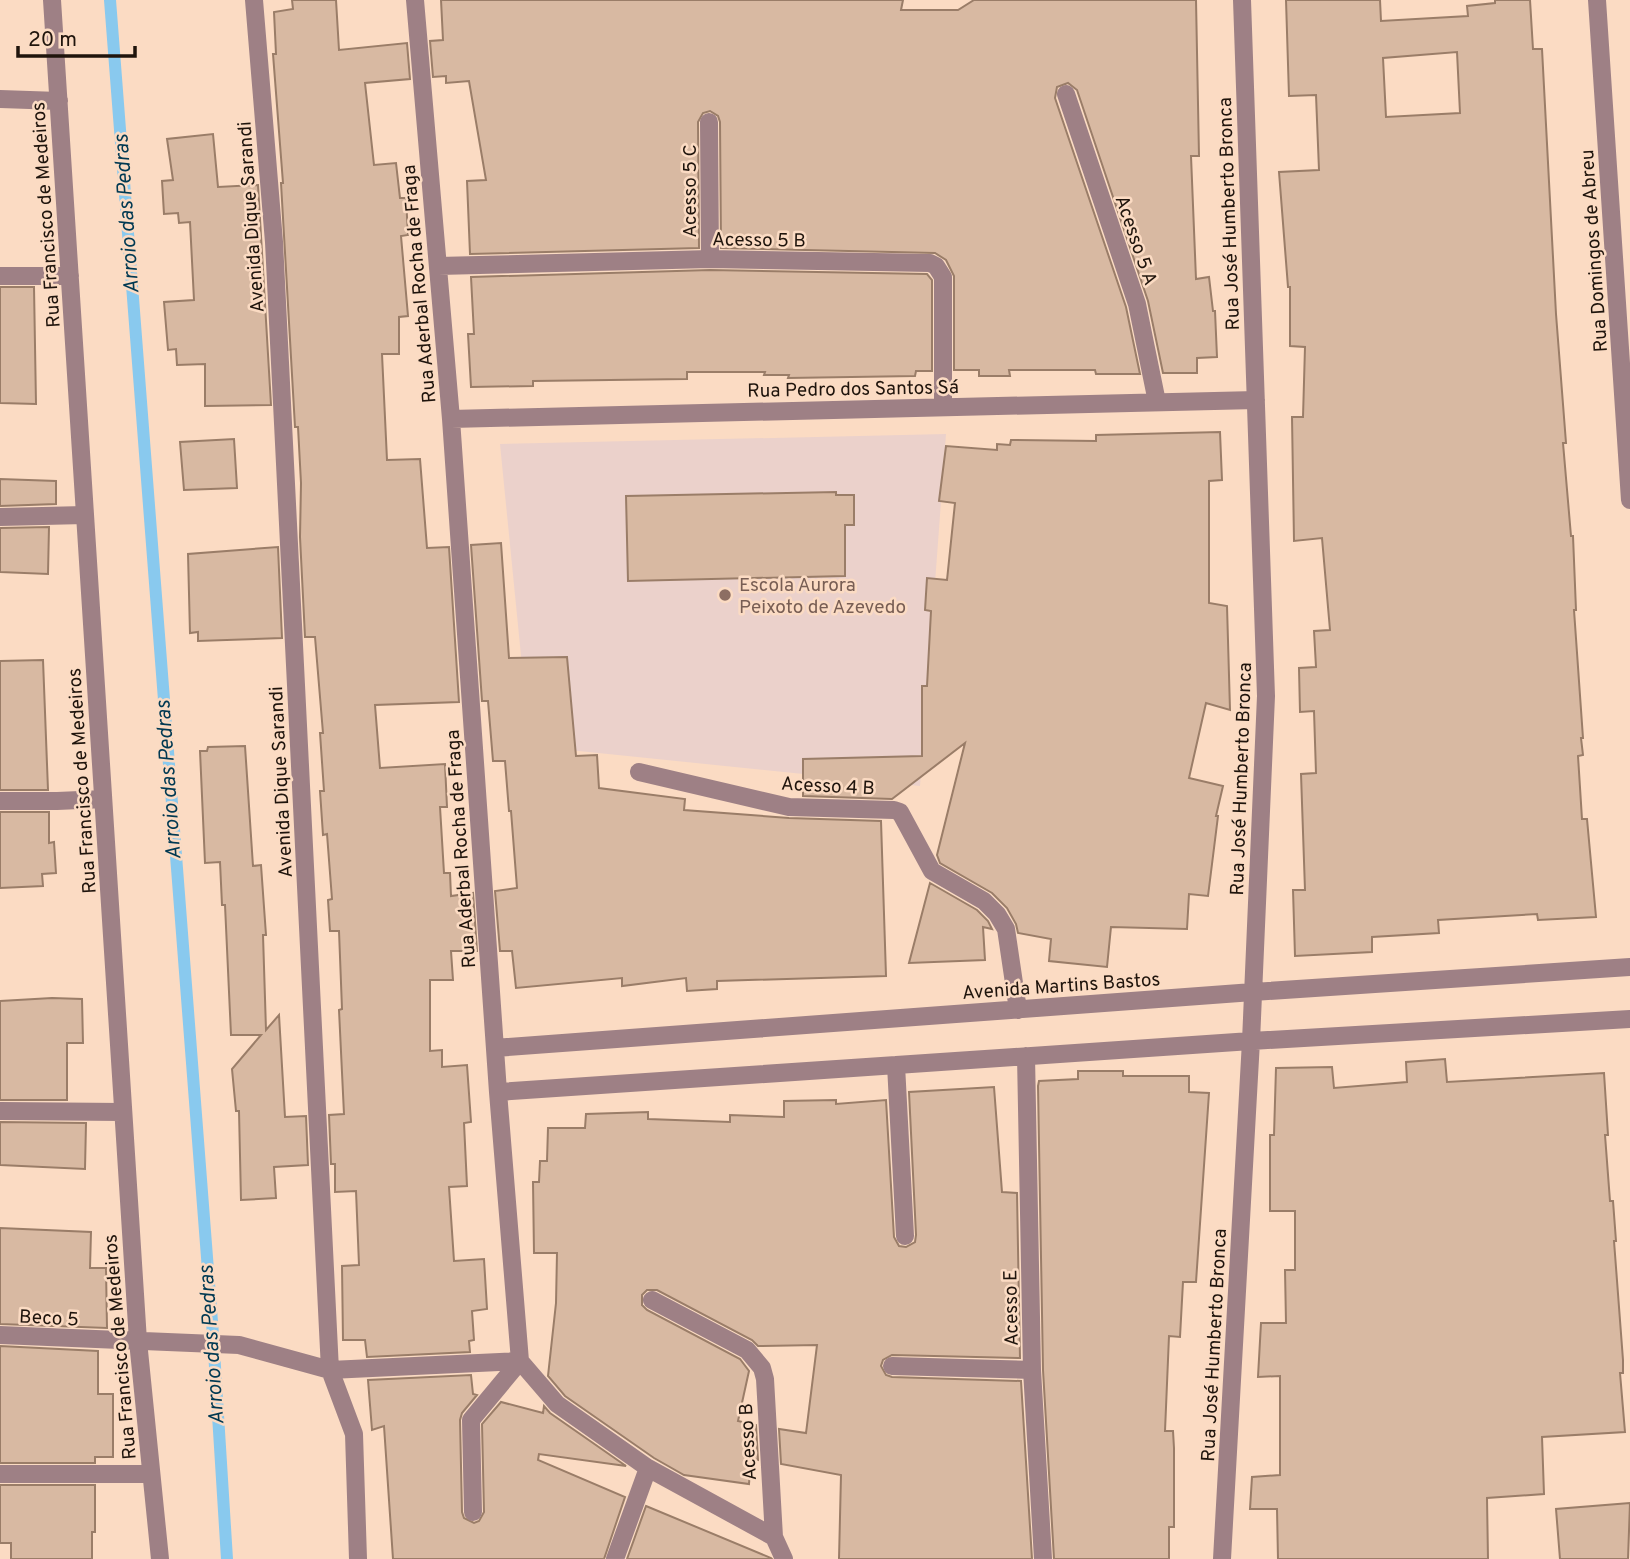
<svg xmlns="http://www.w3.org/2000/svg" width="1630" height="1559" font-family="Overpass,sans-serif">
<rect width="100%" height="100%" fill="#fbdbc3"/>
<path fill="#ebd1cb" d="M946,434L920,786L530,746L500,444Z"/>
<g fill="none" stroke-linecap="round" stroke-linejoin="round">
<path stroke="#89c9ee" stroke-width="12" d="M110,0L213,1335L227,1559"/>
</g>
<path fill="#d8b9a2" stroke="#9a7d68" stroke-width="2" fill-rule="evenodd" d="M292,0H336L339,50L407,43L410,79L365,83L374,165L396,163L400,198H406L408,235L401,236L408,316L399,317V354H382L387,460L420,459L427,548L449,547L459,702L375,705L380,768L445,764L447,807H440L444,873H450L451,896L473,893L477,951H451L453,980H430V1051L442,1050V1067L467,1065L471,1122L464,1123L467,1186L449,1187L454,1261L484,1259L487,1309L472,1311L474,1340L469,1341L470,1352L367,1357L365,1340H343L342,1266L359,1265L356,1191L335,1192V1164H331L329,1115L344,1114L339,1010L342,1009L339,931H330L328,900L332,899L327,834L323,835L320,791H324L320,733H323L315,637H305L300,537L301,483L298,427H295L281,183H283L273,54H276L274,12L293,9Z
M441,0H903L901,10H958L974,0H1196L1199,156H1191L1196,279L1209,277L1213,311H1215L1217,357L1197,358V373H1163L1148,301L1077,90L1068,83L1057,87L1055,98L1126,307L1140,374H1096L1095,370H1009L1010,376H979V370H954V276L946,260L935,253L721,248L720,122L718,116L710,111L703,113L698,122L699,248L470,254L467,181L486,180L469,81L446,83V76L433,77L430,41L443,40Z
M1286,0H1380L1381,21L1468,16L1467,6L1495,3V0H1530L1533,49H1542L1556,314L1566,443H1563L1571,536H1573L1576,610H1574L1583,738H1581L1583,755L1578,756L1582,819H1587L1596,917L1538,920L1537,914L1438,920L1439,933L1372,937V952L1295,956L1293,890H1305L1301,774L1316,773L1314,711L1300,712L1299,668L1316,667L1314,631L1330,630L1322,538L1294,541L1292,417H1303L1305,347L1290,346V287H1288L1279,172L1319,170L1316,95L1289,96ZM1457,52L1460,113L1386,117L1383,58Z
M213,134L218,187L258,185L271,405L205,406V364L177,365L176,349L168,350L164,302L194,300L190,222L179,223L178,213L164,214L162,181L173,180L167,139Z
M710,270L927,274L932,280V371H916L915,376L788,378L789,375H764L765,372H687V379L533,381V386L471,387L468,334H474L471,277Z
M0,287H34L36,404L0,403Z
M1220,432L1222,480L1209,481V603L1227,606L1230,710L1206,703L1189,778L1223,786L1216,816H1218L1208,896L1189,894L1187,929L1111,927L1107,967L1049,961L1051,939L1018,933L1016,924L1007,908L992,893L940,863L937,855L965,743L892,799L803,796V759L922,756V686H927L931,611L925,610L927,578L947,580L955,503L939,501L946,446L997,450V444L1010,445L1011,440L1096,441V435Z
M234,439L237,488L184,490L180,442Z
M0,479L56,481V504L0,506Z
M836,492V495H854V525H845V576L628,581L626,496Z
M49,527L48,574L0,572V528Z
M501,543L509,658L567,657L576,756L597,755L599,788L685,799L684,810L789,818L881,821L886,976L717,981V989L687,991L686,978L622,986V978L516,988L512,951H500L495,891L517,888L511,811H509L505,761H493L488,701H482L471,545Z
M278,547L282,638L198,641V632L190,633L188,554Z
M43,660L48,790H0V661Z
M245,746L253,866L261,865L266,935H263L266,1030L279,1015L285,1117L306,1116L308,1165L274,1167L276,1198L241,1200L239,1111H236L232,1069L261,1035H231L225,905H222L220,862L205,863L200,751H207L208,747Z
M0,812H49V843L54,842L56,873L42,874L43,886L0,888Z
M930,883L977,910L988,921L992,929L983,927L985,960L909,963Z
M52,998L82,999L83,1043H67V1100H0V1001Z
M1445,1059L1447,1082L1604,1073L1608,1135H1605L1610,1201H1613L1616,1241H1614L1623,1360V1373H1620L1625,1432L1542,1437L1544,1494L1487,1498L1488,1559H1278L1277,1509H1250L1252,1477L1280,1475V1376L1258,1377L1261,1323H1286L1285,1270H1295V1211H1270V1135H1274L1276,1068L1332,1067L1334,1088L1407,1082L1406,1062Z
M1078,1071H1123V1076H1189V1092L1209,1093L1196,1282H1183L1180,1337L1169,1336L1165,1431H1173L1174,1448V1527H1169V1559H1054L1043,1370L1038,1086L1039,1081L1078,1079Z
M994,1087L1002,1192L1017,1193L1020,1358L892,1355L883,1360L881,1366L886,1375L892,1377L1021,1381L1032,1559H839L841,1475L781,1464L779,1429L806,1433L817,1345L758,1346L752,1340L657,1290H647L642,1295V1305L647,1310L740,1359L749,1371L738,1421L756,1425L758,1460L751,1458L749,1484L684,1475L654,1458L565,1396L548,1376L556,1303L557,1253H534L533,1182H539L540,1161H547L548,1128H585L586,1114L648,1112V1119L730,1122V1115L784,1117V1101L836,1100V1104L886,1100L894,1237L899,1246L906,1247L915,1242L916,1235L909,1092Z
M0,1122L86,1123L85,1169L0,1165Z
M0,1228L91,1232L90,1268H106L107,1328L0,1324Z
M0,1346L98,1351V1394H113V1457H95V1463H0Z
M471,1375L473,1394L477,1395L462,1413L460,1420L462,1512L464,1518L474,1523L479,1521L484,1512L482,1424L501,1402L543,1413L544,1406L550,1413L626,1466L539,1454L538,1460L625,1497L604,1559H393L384,1426L372,1430L368,1380Z
M0,1485H95V1532H92V1559H11V1543H0Z
M1630,1503L1628,1559H1560L1556,1509Z
M646,1506L771,1558L772,1559H627Z"/>
<g fill="none" stroke-linecap="round" stroke-linejoin="round">
<path stroke="#9e8085" stroke-width="18" d="M52,0L138,1341L160,1559
M254,0L274,242L330,1370L354,1434L358,1559
M415,0L451,419L498,1092L520,1361L557,1404L648,1468L774,1537L784,1559
M1597,0L1630,500
M1066,94L1137,304L1157,402
M0,99L59,101
M709,122L710,259
M438,266L710,259L930,263L936,266L943,277V407
M0,276H70
M451,419L1256,400
M0,517L85,515
M639,772L789,807L894,810L900,812L932,871L984,901L997,914L1006,929L1018,1010
M0,801H57L103,799
M495,1048L1253,992L1630,967
M1026,1056L1032,1370L1043,1559
M896,1065L905,1236
M498,1092L1251,1041L1630,1019
M0,1111L123,1112
M652,1300L747,1350L762,1368L765,1379L774,1537
M0,1335L239,1345L330,1370L520,1361
M892,1366L1032,1370
M0,1474H151
M473,1512L471,1420L520,1361
M615,1559L648,1468
M1222,1559L1251,1041L1266,696L1242,0"/>
</g>
<circle fill="#8d6e63" stroke="#fbdbc3" stroke-width="2.5" cx="725" cy="595" r="7"/>
<g text-anchor="middle" stroke-width="5" stroke-linejoin="round" paint-order="stroke">
<g font-size="19" fill="#1f140c" stroke="#fbdbc3">
<text transform="translate(689 191) rotate(-90)" y="7">Acesso 5 C</text>
<text transform="translate(1228 214) rotate(-92)" y="7">Rua José Humberto Bronca</text>
<text transform="translate(45 215) rotate(-94)" y="7">Rua Francisco de Medeiros</text>
<text transform="translate(250 217) rotate(-94)" y="7">Avenida Dique Sarandi</text>
<text transform="translate(759 239) rotate(1)" y="7">Acesso 5 B</text>
<text transform="translate(1137 240) rotate(71)" y="7">Acesso 5 A</text>
<text transform="translate(1593 251) rotate(-94)" y="7">Rua Domingos de Abreu</text>
<text transform="translate(418 284) rotate(-95)" y="7">Rua Aderbal Rocha de Fraga</text>
<text transform="translate(853 388) rotate(-1)" y="7">Rua Pedro dos Santos Sá</text>
<text transform="translate(1240 779) rotate(-88)" y="7">Rua José Humberto Bronca</text>
<text transform="translate(81 781) rotate(-94)" y="7">Rua Francisco de Medeiros</text>
<text transform="translate(280 782) rotate(-93)" y="7">Avenida Dique Sarandi</text>
<text transform="translate(828 785) rotate(3)" y="7">Acesso 4 B</text>
<text transform="translate(460 849) rotate(-94)" y="7">Rua Aderbal Rocha de Fraga</text>
<text transform="translate(1061 985) rotate(-4)" y="7">Avenida Martins Bastos</text>
<text transform="translate(1010 1308) rotate(-91)" y="7">Acesso E</text>
<text transform="translate(49 1317) rotate(3)" y="7">Beco 5</text>
<text transform="translate(1213 1345) rotate(-87)" y="7">Rua José Humberto Bronca</text>
<text transform="translate(119 1347) rotate(-95)" y="7">Rua Francisco de Medeiros</text>
<text transform="translate(747 1442) rotate(-93)" y="7">Acesso B</text>
</g>
<g font-size="19" fill="#785e54" stroke="#fbdbc3" text-anchor="start">
<text x="739" y="591">Escola Aurora<tspan x="739" dy="22">Peixoto de Azevedo</tspan></text>
</g>
<g font-size="21" font-style="italic" fill="#013952" stroke="#fbdbc3">
<text transform="translate(126 214) rotate(-94)" y="7">Arroio das Pedras</text>
<text transform="translate(168 780) rotate(-94)" y="7">Arroio das Pedras</text>
<text transform="translate(211 1345) rotate(-94)" y="7">Arroio das Pedras</text>
</g>
</g>
<path d="M18 46v10h117v-10" fill="none" stroke="#1f140c" stroke-width="3.5"/>
<text x="28" y="46" font-size="21" fill="#1f140c" stroke="#fbdbc3" stroke-width="5" paint-order="stroke">20 m</text>
</svg>
